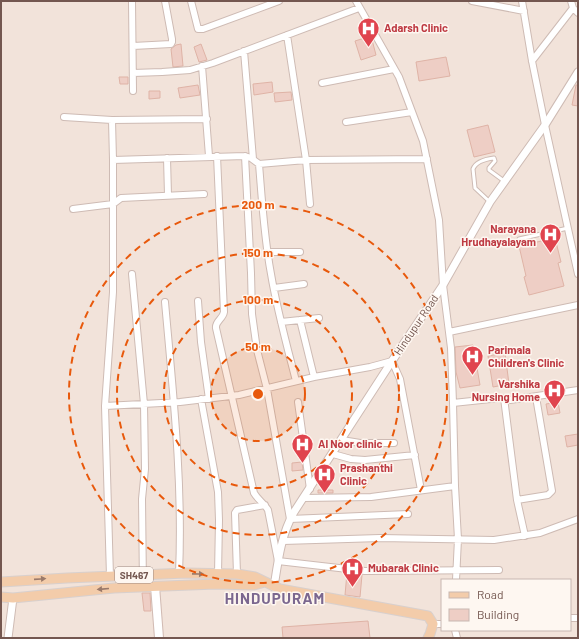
<svg xmlns="http://www.w3.org/2000/svg" width="579" height="639" font-family="Barlow,sans-serif">
<rect width="100%" height="100%" fill="#fbf2eb"/>
<path fill="#f2e3da" fill-rule="evenodd" d="M1,1H578V638H1ZM442,580H570V630H442Z"/>
<path fill="#eecec5" stroke="#dfb3a6" d="M371,36L376,55L361,60L355,41Z
M181,44L183,66L173,67L171,49L176,45Z
M201,44L207,60L199,62L194,47Z
M446,57L450,76L419,81L416,62Z
M119,77H128V84H120Z
M272,82L273,92L254,95L253,84Z
M198,85L200,95L180,98L178,88Z
M576,85H578V106L572,105Z
M149,91H160V98L149,99Z
M291,92L292,100L275,102L274,93Z
M488,125L495,152L474,157L467,130Z
M555,238L561,262L558,263L564,286L529,295L524,277L526,276L519,246Z
M473,345L480,385L460,388L456,372L455,347Z
M505,353L509,384L493,387L488,356Z
M558,402L560,413L548,415L546,404Z
M578,434V445L567,447L565,436Z
M302,462L303,470L292,471V463Z
M318,490H333V493H318Z
M347,573L362,575L360,597L345,595Z
M142,593H150L151,611H144Z
M368,621L370,638H283L282,627Z"/>
<g fill="none" stroke-linecap="round" stroke-linejoin="round">
<defs>
<path id="service" d="M490,202L475,188L473,169C476,161 486,159 494,158L495,161L489,168V170L504,181
M519,239L568,228"/>
<path id="minor" d="M132,1L133,91
M191,1L198,29H203L279,1
M356,1L399,77L423,141L439,220L443,285L451,348L453,403L455,486L458,539L456,580
M472,1L524,11
M522,1L532,61L545,125L578,274
M571,1L573,8L578,13
M287,35L306,160L310,204
M133,46L171,44L172,42V39L165,1
M244,51L253,159
M532,61L573,8
M202,66L209,156
M133,73L162,72L190,70L213,63L359,8
M322,83L394,69
M64,117L112,120L207,119
M346,122L412,112
M217,156L224,312C223,319 215,321 216,328L254,493C258,500 264,503 268,510L278,561L365,571L499,570
M245,156L251,273L252,314L257,350L267,389L290,519L408,514
M167,158L168,195
M113,160L245,156L251,158L259,164L306,160L427,159
M259,164C262,200 264,237 271,274C277,310 287,346 296,381
M73,209L113,204L121,198L204,194
M267,252H300
M132,274L144,404L145,469L142,499L143,587
M274,288L304,284
M198,301L201,342L209,399
M165,302C173,392 183,483 179,574
M300,320L314,377
M281,322L319,318
M449,332L578,305
M504,398L517,500L525,536
M201,399L218,492L219,520L218,574
M298,402L310,489
M453,403L500,398L510,400L578,390
M105,406L180,402L239,395L314,377L370,367L392,361L400,379L421,490
M342,440L360,443H394
M333,454L351,459L365,460L415,455
M304,498L371,497L455,486
M517,500L548,495L552,491L536,397
M283,541L380,538L494,540L540,533L578,519
M237,574L235,513L237,510L265,505
M110,576L105,406L113,292V160L112,120
M570,618H578
M433,624H442
M455,630L457,638"/>
<path id="tertiary" d="M274,587C278,561 281,535 294,512L392,361L443,285L490,202L545,125L578,72
M8,638L13,598"/>
<path id="secondary" d="M155,586L159,638"/>
<path id="primary" d="M1,582L67,578L187,573L237,574L255,577L280,589L428,616L433,624L430,634L428,638
M1,597L13,598L114,588L216,584L254,585L265,582"/>
</defs>
<use href="#service" stroke="#cebbb4" stroke-width="5"/>
<use href="#minor" stroke="#cebbb4" stroke-width="8"/>
<use href="#tertiary" stroke="#cebbb4" stroke-width="9"/>
<use href="#secondary" stroke="#d1bab2" stroke-width="10"/>
<use href="#primary" stroke="#d8d0ce" stroke-width="11"/>
<use href="#service" stroke="#fff" stroke-width="3"/>
<use href="#minor" stroke="#fff" stroke-width="6"/>
<use href="#tertiary" stroke="#fff" stroke-width="7"/>
<use href="#secondary" stroke="#fff" stroke-width="8"/>
<use href="#primary" stroke="#f3ccaa" stroke-width="9"/>
</g>
<defs><path id="oneway-solid" d="M-6-.8H1V-3.2L6.5 0L1 3.2V.8H-6Z"/></defs>
<g fill="#9a7a6b">
<use href="#oneway-solid" transform="translate(198 574) rotate(1)"/>
<use href="#oneway-solid" transform="translate(40 579) rotate(-4)"/>
<use href="#oneway-solid" transform="translate(103 589) rotate(175)"/>
</g>
<circle cx="258" cy="394" r="47" fill="#e8590c" fill-opacity=".12"/>
<g fill="none" stroke="#e8590c" stroke-width="2" stroke-dasharray="7 5">
<circle cx="258" cy="394" r="47"/>
<circle cx="258" cy="394" r="94"/>
<circle cx="258" cy="394" r="141"/>
<circle cx="258" cy="394" r="189"/>
</g>
<defs>
<symbol id="hospital-pin" viewBox="-11 -11 22 30"><path d="M0 17L-7.5 6A9.5 9.5 0 1 1 7.5 6Z" fill="#e0444e" stroke="#fef7f1"/><path d="M-5-5h3v3.5h4V-5h3V5h-3V1.5h-4V5h-3Z" fill="#fff"/></symbol>
</defs>
<g fill-rule="evenodd">
<use href="#hospital-pin" x="356" y="16" width="25" height="34"/>
<use href="#hospital-pin" x="538" y="222" width="25" height="34"/>
<use href="#hospital-pin" x="460" y="344" width="25" height="34"/>
<use href="#hospital-pin" x="542" y="378" width="25" height="34"/>
<use href="#hospital-pin" x="290" y="432" width="25" height="34"/>
<use href="#hospital-pin" x="312" y="462" width="25" height="34"/>
<use href="#hospital-pin" x="340" y="556" width="25" height="34"/>
</g>
<g text-anchor="middle" stroke-width="3" stroke-linejoin="round" paint-order="stroke">
<rect fill="#fef7f1" stroke="#9d8780" stroke-width="1" x="115" y="567" width="38" height="16" rx="3"/>
<g font-size="10" font-weight="bold" fill="#745750">
<text x="134" y="579">SH467</text>
</g>
<g font-size="11" font-weight="bold" fill="#be3a42" stroke="#fef7f1" text-anchor="start">
<text x="384" y="32">Adarsh Clinic</text>
<text x="536" y="233" text-anchor="end">Narayana<tspan x="536" dy="13">Hrudhayalayam</tspan></text>
<text x="488" y="354">Parimala<tspan x="488" dy="13">Children's Clinic</tspan></text>
<text x="540" y="388" text-anchor="end">Varshika<tspan x="540" dy="13">Nursing Home</tspan></text>
<text x="318" y="448">Al Noor clinic</text>
<text x="340" y="472">Prashanthi<tspan x="340" dy="13">Clinic</tspan></text>
<text x="368" y="572">Mubarak Clinic</text>
</g>
<g font-size="11" fill="#745750" stroke="#fef7f1">
<text transform="translate(416 325) rotate(-56)" y="4">Hindupur Road</text>
</g>
<g font-size="15" font-weight="bold" letter-spacing="1" fill="#7b678f" stroke="#fef7f1">
<text x="275" y="604">HINDUPURAM</text>
</g>
</g>
<circle cx="258" cy="394" r="6" fill="#e8590c" stroke="#fef7f1" stroke-width="2"/>
<g font-size="12" text-anchor="middle" font-weight="bold" fill="#e8590c" stroke="#fef7f1" stroke-width="3" stroke-linejoin="round" paint-order="stroke">
<text x="258" y="209">200 m</text>
<text x="258" y="257">150 m</text>
<text x="258" y="304">100 m</text>
<text x="258" y="351">50 m</text>
</g>
<rect width="579" height="639" fill="none" stroke="#745750" stroke-width="4"/>
<rect x="441" y="579" width="130" height="52" fill="#fef7f1" stroke="#c7b7b1"/>
<rect x="449" y="592" width="20" height="6" fill="#f3ccaa" stroke="#c7b7b1"/>
<text x="477" y="599" font-size="12" fill="#745750">Road</text>
<rect x="449" y="609" width="20" height="12" fill="#eecec5" stroke="#c7b7b1"/>
<text x="477" y="619" font-size="12" fill="#745750">Building</text>
</svg>
